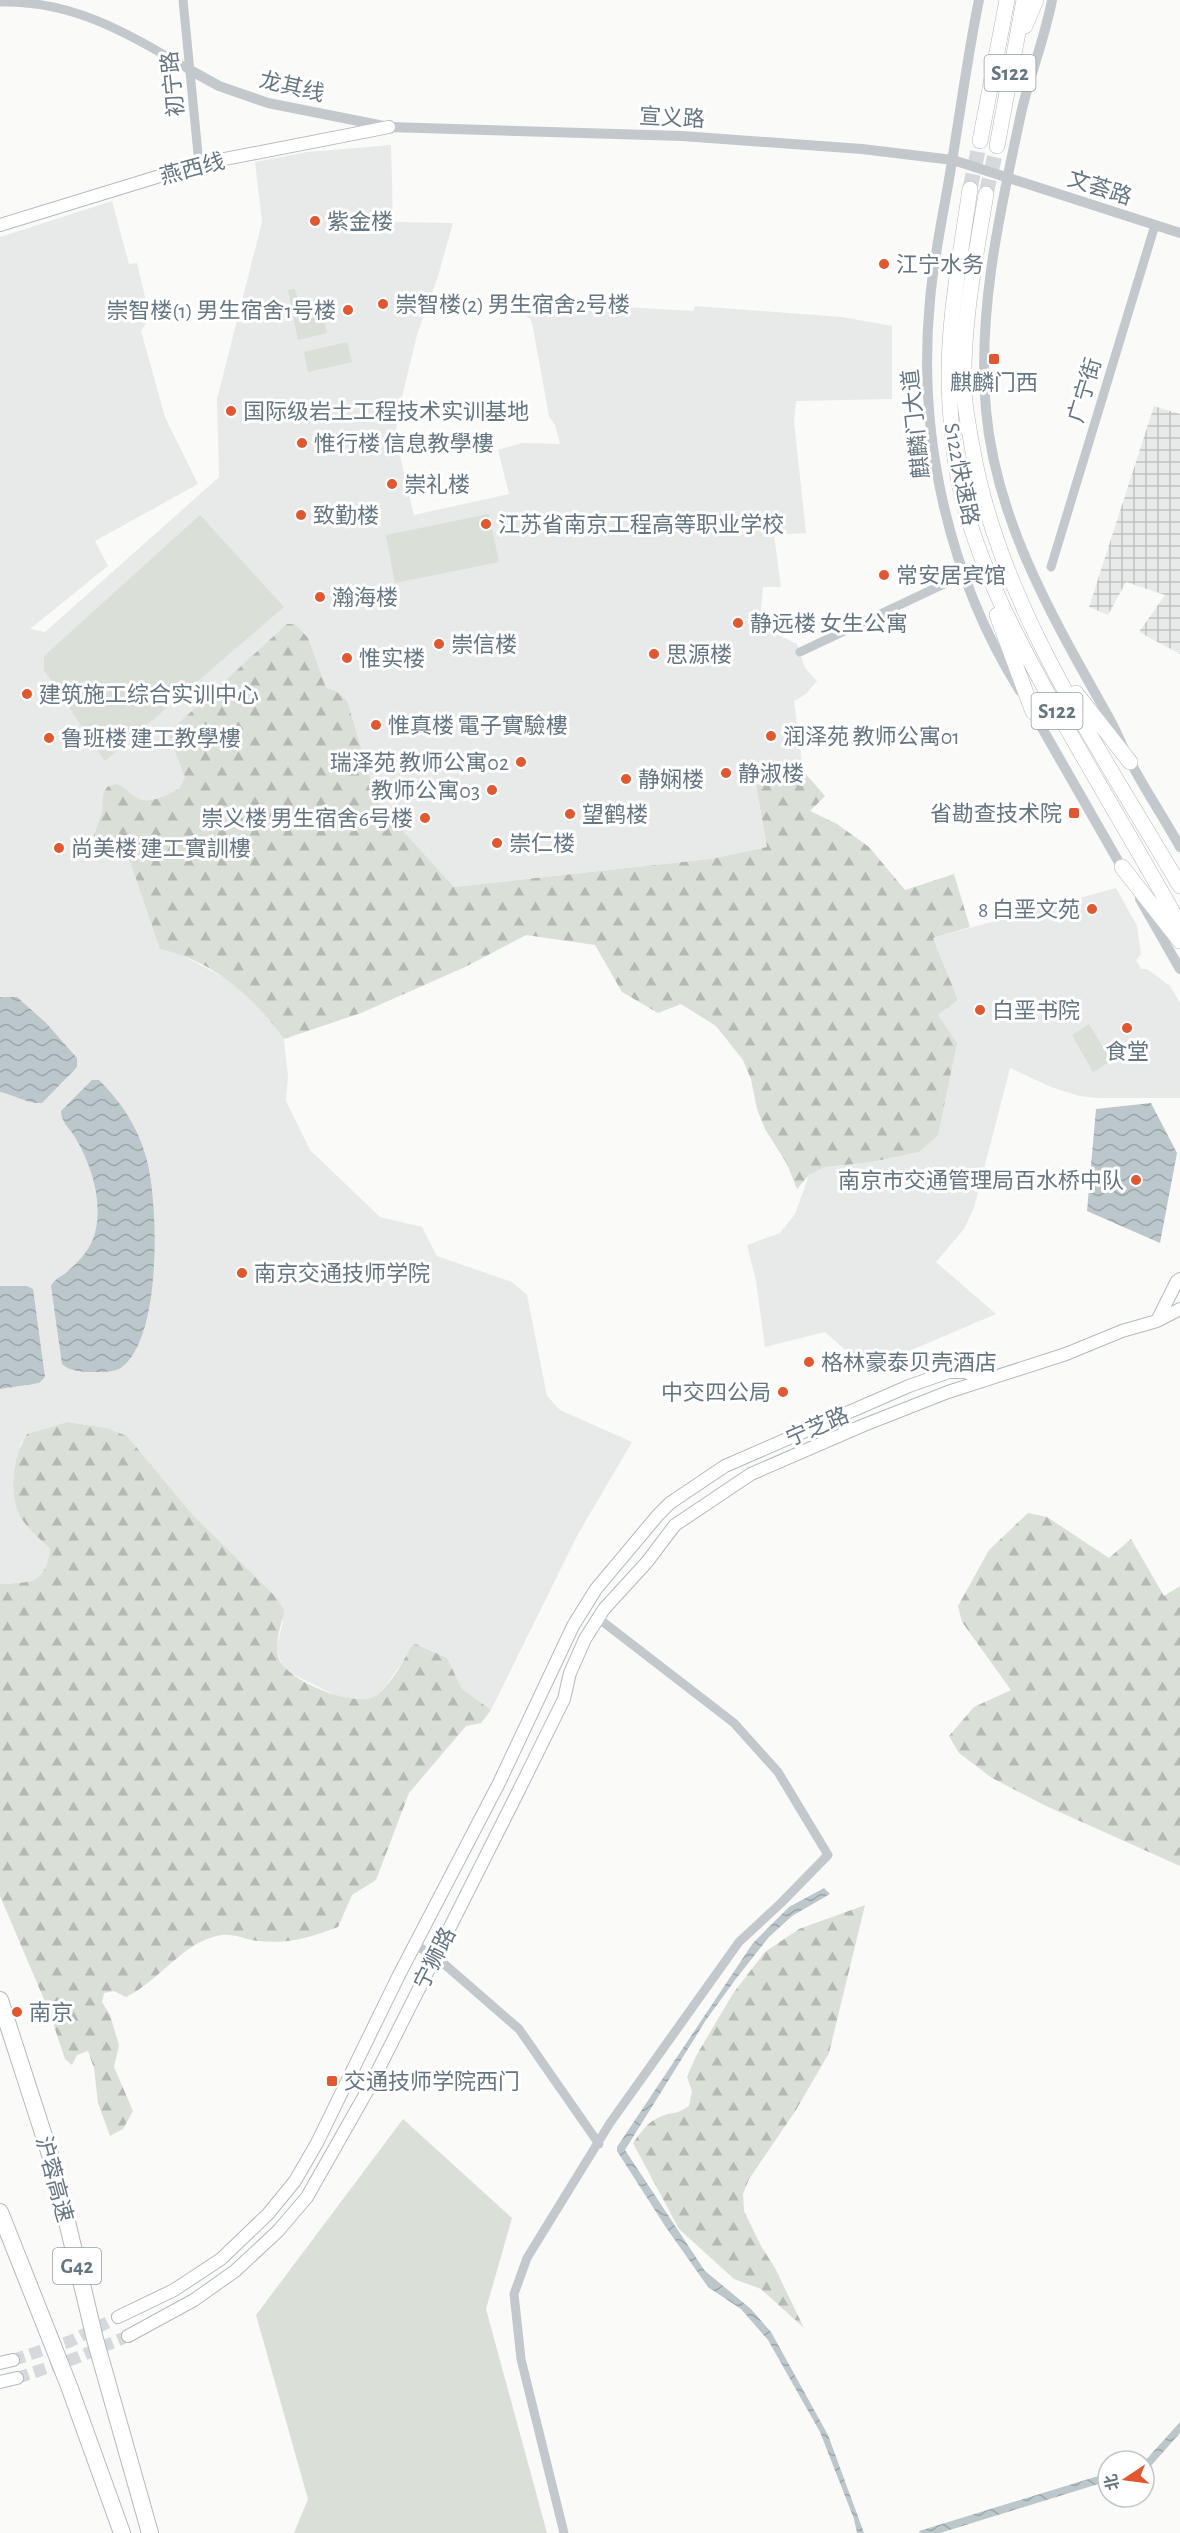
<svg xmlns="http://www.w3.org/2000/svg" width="1180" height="2533" font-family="'Alegreya Sans','Noto Sans SC',sans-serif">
<defs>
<pattern id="industrial-grid" width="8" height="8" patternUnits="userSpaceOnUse" patternTransform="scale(1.5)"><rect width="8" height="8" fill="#e8e9e9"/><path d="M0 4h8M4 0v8" fill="none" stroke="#c0c1c2"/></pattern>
<pattern id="forest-firs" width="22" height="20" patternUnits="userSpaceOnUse" patternTransform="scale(1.5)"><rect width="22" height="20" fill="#dadfd7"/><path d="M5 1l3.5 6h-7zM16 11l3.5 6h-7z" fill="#b4b9b4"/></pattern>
<pattern id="water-waves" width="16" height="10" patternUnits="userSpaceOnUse" patternTransform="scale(1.5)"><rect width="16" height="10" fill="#bbc7cb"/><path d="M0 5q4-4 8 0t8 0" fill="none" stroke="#9ca6aa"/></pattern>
</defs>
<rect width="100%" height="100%" fill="#fafaf8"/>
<path fill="#e8e9e9" d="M391,145L393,222L453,223L438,276L417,335L401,401L395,435L414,515L509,494L498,450L522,443L560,444L555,425L549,416L533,328L531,320L522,313L525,301L693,311L695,306L842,317L892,326V399L796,401L794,421L806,533L774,535L781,587H763L761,611L774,633L797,644L805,668L817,681L806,694L794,701L803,771L756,785L767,847L710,859L454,887L377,802L160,949L176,952L223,977L249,996L267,1015L284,1039L288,1076L286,1101L310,1150L380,1217L422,1227L437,1256L512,1282L527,1295L547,1396L560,1410L632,1442L578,1534L491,1710L462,1689L447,1658L415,1643L386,1686L375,1697L359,1701L335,1695L284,1670L276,1648L283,1622L276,1597L193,1515L127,1436L107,1428L67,1422L27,1434L20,1445L22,1520L50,1549L47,1568L38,1578L27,1582L0,1584V237L112,201L129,264L137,263L150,318L141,331L165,417L198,484L95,541L108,566L30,629L45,632L219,477L217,399L262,222L255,162L307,152Z
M1116,888L1137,926L1141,954L1136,960L1141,969H1147L1170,986L1180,1003V1098H1099L1079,1096L1051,1087L1010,1068L974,1208L964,1229L936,1262L996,1314L867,1369L825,1332L765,1347L756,1281L747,1245L780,1233L795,1214L809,1175L825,1167L872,1162L919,1152L938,1015L958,1000L933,938Z"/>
<path fill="url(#industrial-grid)" d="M1154,406L1180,414V654L1139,632L1165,595L1126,582L1108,615L1089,607Z"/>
<path fill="#dadfd7" d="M295,289L299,304L320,299L327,333L298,340L288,290Z
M347,342L352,362L308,372L304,352Z
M489,514L499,562L395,583L386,535Z
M200,515L284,607L105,761L44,670V656Z
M1089,1024L1111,1061L1093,1072L1072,1035Z
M403,2119L512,2218L486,2309L547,2533H294L308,2499L256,2315Z"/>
<path fill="url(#forest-firs)" d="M287,624H295L308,638L326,688L336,691L347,701L377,802L454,887L710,859L767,847L756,785L803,771L825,796L810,811L837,824L869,847L905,890L954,874L970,927L933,938L958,1000L938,1015L957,1043L938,1135L919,1152L872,1162L825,1167L809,1175L797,1189L787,1164L765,1129L757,1109L751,1079L743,1060L716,1026L681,1004L658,1013L622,992L595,945L526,935L465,967L361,1013L284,1039C254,997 212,960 160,949L130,861L105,836L93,838L102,813L103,795L107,787L116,784C125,787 129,793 137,798C149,805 169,795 180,788L185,777L168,733Z
M67,1422L107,1428L127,1436L193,1515L276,1597L284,1610C282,1627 273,1642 279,1659C287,1681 357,1710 377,1695C393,1683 403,1660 414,1643L447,1658L462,1689L491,1710L481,1723L466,1726L409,1793L376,1880L352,1895L338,1927C308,1938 290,1944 258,1941C247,1940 233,1933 222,1935C184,1940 160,1981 126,1997L114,1991L104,1993L102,2002L110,2015L119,2045L114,2067L133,2111L123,2129L110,2136L98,2103L94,2068L88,2051L77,2055L72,2065L65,2059L49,2011L0,1896V1584C32,1582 45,1585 50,1549C41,1540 31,1531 23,1521C7,1498 13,1456 27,1434Z
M1028,1513L1047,1517L1109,1558L1131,1539L1164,1596L1180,1586V1866L1044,1805L992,1778L959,1753L949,1736L974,1707L1011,1690L962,1622L958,1606L989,1550Z
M865,1905L829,2053L796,2110L749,2179L743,2194L744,2211L761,2246L775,2268L804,2328L761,2289L734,2279L679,2229L633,2143C641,2132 648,2121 662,2116C675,2111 674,2116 689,2106L692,2091L687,2077L696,2056L734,1992L765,1952L799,1929Z"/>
<path fill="url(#water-waves)" d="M0,997H17L46,1023L77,1058V1067L42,1103C27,1104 15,1095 0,1092Z
M92,1080H99C121,1102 138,1127 146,1157C159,1202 162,1337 122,1367C116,1372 103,1372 96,1372C83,1372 71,1372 62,1364L51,1286C55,1278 62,1277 68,1271C79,1262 92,1247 95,1233C103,1202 92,1166 76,1139C71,1129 61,1123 61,1111Z
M1151,1103L1177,1153L1160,1243L1087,1211L1096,1109Z
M0,1286H27L33,1289L45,1377L39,1383L0,1389Z
M824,1888L830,1894L792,1916L769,1937L735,1980L706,2020L625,2150L705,2271L751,2309L771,2332L828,2435L864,2533H857L854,2519L820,2432L768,2340L741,2309L708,2287L665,2226L617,2151V2147L753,1943L789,1907Z
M1180,2422V2433L1149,2468L1144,2470V2462Z
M1108,2473V2481L940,2533H920L919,2531Z"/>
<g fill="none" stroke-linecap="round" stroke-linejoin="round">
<path stroke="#d5d9db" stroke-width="12" stroke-dasharray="12 6" stroke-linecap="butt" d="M13,2360L71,2341L118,2317
M17,2378L76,2358L128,2336"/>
<path stroke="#d5d9db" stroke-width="15" stroke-dasharray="15 8" stroke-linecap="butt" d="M970,189L980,141
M986,194L997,146"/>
<defs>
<path id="secondary" d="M0,225L199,164L389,127
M1157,1321L1177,1281L1180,1279
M118,2317L174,2290L221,2259L268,2214L295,2181L317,2143L399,1975L499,1783L573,1626L596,1589L658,1515L670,1503L725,1466L909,1386L949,1372H964L989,1379
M128,2336L194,2300L235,2271L278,2231L307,2197L370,2086L517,1794L564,1699L570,1673L585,1639L604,1609L647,1562L675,1525L751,1474L864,1425L948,1392L1066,1354L1122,1331L1157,1321L1180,1309
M0,2363L13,2360
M0,2382L17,2378"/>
<path id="trunk" d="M1025,26L1036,0
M980,141L1007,0
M997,146L1024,0
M970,189C960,260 945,333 950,405C952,437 955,472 964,503C983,575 1018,640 1054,705C1095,779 1139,851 1180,925
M986,194C975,260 962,325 964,392C965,410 969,428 972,446C999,605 1100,749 1180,886
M997,615L1033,712
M1076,693L1130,762
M1122,867L1180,941"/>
<path id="motorway" d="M0,2000L54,2167L95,2339L150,2533
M0,2212L69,2386L122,2533"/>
</defs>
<use href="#secondary" stroke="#b3babf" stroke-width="14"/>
<use href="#trunk" stroke="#b4b9bd" stroke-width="16"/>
<use href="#motorway" stroke="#b4b9bd" stroke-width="18"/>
<path stroke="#c3c8cc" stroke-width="9" d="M183,0L199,164
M0,2C74,0 129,34 190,70
M1051,567L1155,225
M800,652L963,575
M415,1945L435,1956L519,2029L599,2144
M564,2533L521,2359L514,2294L527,2258L610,2123L739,1942L781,1903L828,1855L778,1772L734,1723L598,1618"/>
<path stroke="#c3c8cc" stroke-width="10" d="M979,0C968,53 961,107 952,161C945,207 934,253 930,300C917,435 948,576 1020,691
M1052,0C1045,37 1031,72 1022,109C1001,207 977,309 986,410C996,522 1054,620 1108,716C1116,730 1122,746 1130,761C1145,790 1164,818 1180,847
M190,70L219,86L268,103L389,127L682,136L862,149L953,160L1180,233
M1030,707L1125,873
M1140,899L1180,969"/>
<use href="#secondary" stroke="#fff" stroke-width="12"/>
<use href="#trunk" stroke="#fff" stroke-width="15"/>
<use href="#motorway" stroke="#fff" stroke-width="16"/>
</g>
<g fill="#e4572e" stroke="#fff" stroke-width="2">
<circle cx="315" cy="221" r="6"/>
<circle cx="884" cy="264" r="6"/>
<circle cx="383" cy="304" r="6"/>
<circle cx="348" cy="310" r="6"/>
<rect x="988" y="353" width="12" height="12" rx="3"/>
<circle cx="231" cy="411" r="6"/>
<circle cx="302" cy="443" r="6"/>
<circle cx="392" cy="484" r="6"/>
<circle cx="301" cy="515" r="6"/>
<circle cx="486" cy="524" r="6"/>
<circle cx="884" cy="575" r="6"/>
<circle cx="320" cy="597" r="6"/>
<circle cx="738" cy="623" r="6"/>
<circle cx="439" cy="644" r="6"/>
<circle cx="654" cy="654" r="6"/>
<circle cx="347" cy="658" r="6"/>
<circle cx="27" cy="694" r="6"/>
<circle cx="376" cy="725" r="6"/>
<circle cx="771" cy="736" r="6"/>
<circle cx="49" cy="738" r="6"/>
<circle cx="521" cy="762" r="6"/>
<circle cx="726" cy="773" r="6"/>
<circle cx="626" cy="779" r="6"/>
<circle cx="492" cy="790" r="6"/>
<rect x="1068" y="807" width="12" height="12" rx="3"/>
<circle cx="570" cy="814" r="6"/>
<circle cx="425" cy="818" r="6"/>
<circle cx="497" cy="843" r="6"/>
<circle cx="59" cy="848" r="6"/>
<circle cx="1092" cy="909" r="6"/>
<circle cx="980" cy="1010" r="6"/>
<circle cx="1127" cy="1028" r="6"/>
<circle cx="1136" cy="1180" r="6"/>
<circle cx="242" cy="1273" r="6"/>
<circle cx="809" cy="1362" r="6"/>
<circle cx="783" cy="1392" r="6"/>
<circle cx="17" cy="2012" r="6"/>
<rect x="326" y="2075" width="12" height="12" rx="3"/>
</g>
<g text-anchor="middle" stroke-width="6" stroke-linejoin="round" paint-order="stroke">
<g fill="#fff" stroke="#939fa8" stroke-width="1.5">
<rect x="984.5" y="55" width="51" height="36" rx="4.5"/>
<rect x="1031.5" y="693" width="51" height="36" rx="4.5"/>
<rect x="53" y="2248" width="48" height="36" rx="4.5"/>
</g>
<g font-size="21" font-weight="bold" fill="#657683">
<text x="1010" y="80">S122</text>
<text x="1057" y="718">S122</text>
<text x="77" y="2273">G42</text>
</g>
<g font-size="22" fill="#657683" stroke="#fff">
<text transform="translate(172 84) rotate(-96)" y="8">初宁路</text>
<text transform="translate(292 86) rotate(13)" y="8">龙其线</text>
<text transform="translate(672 117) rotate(3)" y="8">宣义路</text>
<text transform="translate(192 168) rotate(-15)" y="8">燕西线</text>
<text transform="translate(1100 187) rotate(18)" y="8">文荟路</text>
<text transform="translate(1084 390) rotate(-73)" y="8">广宁街</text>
<text transform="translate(915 424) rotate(-96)" y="8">麒麟门大道</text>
<text transform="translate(962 474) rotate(79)" y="8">S122快速路</text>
<text transform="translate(817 1426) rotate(-23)" y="8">宁芝路</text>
<text transform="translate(434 1958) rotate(-63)" y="8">宁狮路</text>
<text transform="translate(55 2179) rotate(75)" y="8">沪蓉高速</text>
</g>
<g font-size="22" fill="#657683" stroke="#fff" text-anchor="start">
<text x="327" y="229">紫金楼</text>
<text x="896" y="272">江宁水务</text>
<text x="395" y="312">崇智楼(2) 男生宿舍2号楼</text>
<text x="336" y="318" text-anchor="end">崇智楼(1) 男生宿舍1号楼</text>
<text x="994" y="390" text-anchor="middle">麒麟门西</text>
<text x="243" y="419">国际级岩土工程技术实训基地</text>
<text x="314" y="451">惟行楼 信息教學樓</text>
<text x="404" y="492">崇礼楼</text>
<text x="313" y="523">致勤楼</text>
<text x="498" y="532">江苏省南京工程高等职业学校</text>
<text x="896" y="583">常安居宾馆</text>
<text x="332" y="605">瀚海楼</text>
<text x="750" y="631">静远楼 女生公寓</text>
<text x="451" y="652">崇信楼</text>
<text x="666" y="662">思源楼</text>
<text x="359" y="666">惟实楼</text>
<text x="39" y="702">建筑施工综合实训中心</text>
<text x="388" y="733">惟真楼 電子實驗樓</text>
<text x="783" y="744">润泽苑 教师公寓01</text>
<text x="61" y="746">鲁班楼 建工教學樓</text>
<text x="509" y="770" text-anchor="end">瑞泽苑 教师公寓02</text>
<text x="738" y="781">静淑楼</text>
<text x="638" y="787">静娴楼</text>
<text x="480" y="798" text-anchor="end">教师公寓03</text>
<text x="1062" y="821" text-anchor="end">省勘查技术院</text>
<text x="582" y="822">望鹤楼</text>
<text x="413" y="826" text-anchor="end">崇义楼 男生宿舍6号楼</text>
<text x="509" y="851">崇仁楼</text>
<text x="71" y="856">尚美楼 建工實訓樓</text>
<text x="1080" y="917" text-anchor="end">8 白垩文苑</text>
<text x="992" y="1018">白垩书院</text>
<text x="1127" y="1059" text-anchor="middle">食堂</text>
<text x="1124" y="1188" text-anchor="end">南京市交通管理局百水桥中队</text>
<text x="254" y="1281">南京交通技师学院</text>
<text x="821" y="1370">格林豪泰贝壳酒店</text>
<text x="771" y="1400" text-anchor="end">中交四公局</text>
<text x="29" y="2020">南京</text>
<text x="344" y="2089">交通技师学院西门</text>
</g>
</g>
<g transform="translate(1126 2479) rotate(257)"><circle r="28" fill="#ffffff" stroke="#c1c8cd" stroke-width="1.5"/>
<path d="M0-4.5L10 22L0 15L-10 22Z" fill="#e4572e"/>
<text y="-9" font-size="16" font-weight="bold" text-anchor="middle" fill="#657683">北</text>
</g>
</svg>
